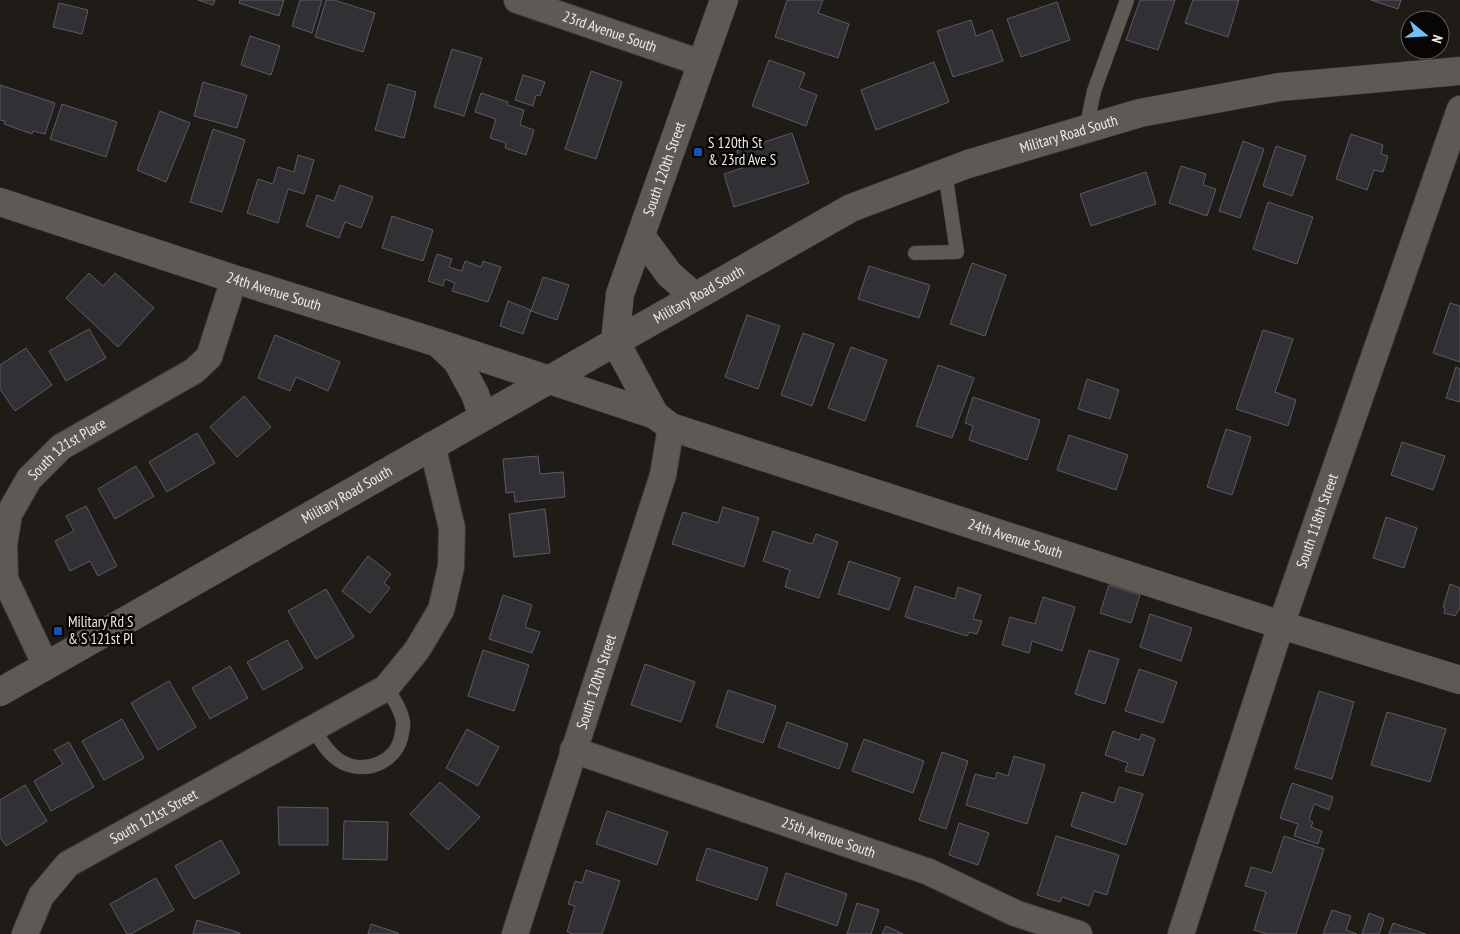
<svg xmlns="http://www.w3.org/2000/svg" width="1460" height="934" font-family="'PT Sans Narrow',sans-serif">
<rect width="100%" height="100%" fill="#1f1b17"/>
<path fill="#313035" stroke="#5c5b62" d="M198,0H215L213,5Z
M240,0H284L279,16L239,3Z
M300,0H322L312,33L292,26Z
M326,0H334L375,13L363,52L315,37Z
M787,0H823L818,13L849,24L838,58L775,37Z
M1140,0H1175L1158,50L1126,40Z
M1193,0H1239L1228,37L1185,23Z
M1371,0H1401L1398,9Z
M1057,2L1070,40L1021,57L1007,19Z
M59,3L88,10L82,34L53,27Z
M971,20L976,36L992,30L1003,61L953,77L937,31Z
M250,36L280,46L271,75L241,65Z
M452,49L482,58L464,116L434,107Z
M769,60L805,73L799,88L817,95L806,126L752,106Z
M934,62L949,102L876,130L861,90Z
M591,71L622,82L596,159L565,149Z
M523,75L545,82L540,96L536,95L533,106L515,100Z
M203,82L247,95L237,128L194,116Z
M388,84L416,92L404,138L375,130Z
M0,85L55,103L45,134L33,131L32,134L4,124L5,121L0,120Z
M481,93L508,102L507,105L524,110L520,125L534,130L526,155L505,148L506,143L490,138L496,119L475,112Z
M62,104L117,122L106,157L50,139Z
M160,111L190,123L166,182L137,170Z
M213,129L245,140L222,212L190,202Z
M792,133L809,183L734,207L724,174L742,168L737,151Z
M1351,134L1383,145L1381,154L1388,156L1383,172L1374,170L1367,190L1336,179Z
M1243,141L1264,149L1240,218L1219,211Z
M1276,146L1306,156L1292,196L1263,186Z
M298,155L314,160L304,194L288,189L278,223L247,213L258,179L273,184L278,167L294,172Z
M1181,166L1206,174L1203,185L1216,189L1207,216L1169,203Z
M1146,172L1156,204L1091,226L1080,194Z
M340,185L373,197L361,228L345,222L339,238L306,226L317,195L334,201Z
M1268,202L1313,217L1297,264L1253,249Z
M392,216L433,230L423,261L382,248Z
M437,254L452,259L449,267L462,271L465,261L481,267L483,261L501,267L488,302L452,291L455,283L445,279L443,286L428,281Z
M972,263L1006,275L985,336L950,324Z
M869,266L930,285L919,318L858,299Z
M89,273L103,286L115,273L154,308L118,347L66,298Z
M543,277L569,285L557,320L531,311Z
M508,301L531,310L523,334L500,326Z
M1450,303L1460,306V362L1433,353Z
M747,315L780,326L758,389L725,377Z
M89,329L106,358L66,381L49,351Z
M1263,330L1293,339L1275,392L1296,400L1288,426L1236,409Z
M803,333L834,344L812,406L781,395Z
M275,335L340,362L328,391L296,377L290,391L258,378Z
M851,347L887,360L865,421L828,408Z
M26,348L52,385L15,411L0,389V365Z
M938,365L974,378L952,438L916,426Z
M1456,367L1460,369V402L1446,398Z
M1087,379L1119,390L1110,419L1078,409Z
M244,396L271,427L237,457L210,427Z
M973,397L1040,420L1027,460L969,440L973,426L965,423Z
M1226,429L1251,437L1232,495L1207,487Z
M197,433L215,463L167,492L149,462Z
M1069,435L1128,455L1116,490L1057,470Z
M1402,442L1445,456L1433,490L1391,475Z
M538,456L540,474L563,472L565,497L515,502L514,492L506,493L503,459Z
M136,466L154,496L115,519L98,489Z
M86,506L117,566L98,576L90,561L70,571L55,541L74,531L66,516Z
M723,507L759,518L744,567L672,544L683,512L718,523Z
M545,509L550,553L514,557L509,514Z
M1386,517L1417,528L1404,568L1373,558Z
M773,531L812,544L816,534L838,542L819,598L785,587L790,570L763,561Z
M368,556L391,574L384,583L390,588L370,613L342,591Z
M849,561L900,578L889,610L838,594Z
M1450,584L1460,588V608L1455,616L1444,613L1445,608L1443,607Z
M1109,585L1140,595L1131,623L1100,613Z
M915,586L955,599L958,587L981,595L973,619L982,621L977,634L969,632L967,636L905,617Z
M326,589L354,637L316,659L288,611Z
M503,595L532,605L525,627L540,632L532,653L489,639Z
M1043,597L1075,607L1062,651L1032,641L1029,653L1002,645L1010,617L1035,624Z
M1150,614L1192,628L1181,661L1140,647Z
M287,640L303,668L263,690L247,662Z
M483,650L529,665L514,711L468,696Z
M1089,650L1119,659L1105,704L1075,694Z
M645,664L695,682L681,722L631,705Z
M230,666L248,698L210,719L192,688Z
M1139,669L1177,682L1163,723L1125,711Z
M169,681L196,727L158,750L131,703Z
M728,690L776,706L763,743L716,727Z
M1319,691L1354,702L1332,779L1295,768Z
M1387,712L1446,729L1430,782L1371,765Z
M122,719L144,758L104,780L82,741Z
M787,722L848,744L839,769L778,747Z
M467,729L499,747L478,786L446,768Z
M1113,731L1139,740L1142,734L1155,739L1143,776L1125,771L1128,763L1105,755Z
M864,739L924,761L913,793L852,771Z
M69,742L94,787L51,811L34,781L63,764L54,750Z
M942,752L968,761L946,829L919,820Z
M1014,756L1045,765L1027,824L966,805L975,774L995,779L997,772L1008,776Z
M440,782L480,817L448,850L410,814Z
M1292,783L1333,797L1329,810L1314,804L1309,820L1313,822L1311,827L1322,831L1318,844L1294,836L1298,824L1280,818Z
M25,785L47,821L6,846L0,837V800Z
M1119,787L1143,794L1126,845L1071,826L1082,792L1114,803Z
M278,807L328,808V845H279Z
M607,811L668,832L657,865L596,844Z
M344,821L388,822L387,860L343,859Z
M959,823L989,833L978,865L949,855Z
M1056,836L1119,855L1107,895L1094,891L1089,906L1062,897L1060,902L1037,895Z
M1284,836L1324,849L1296,934H1267L1254,930L1266,892L1245,886L1251,867L1272,873Z
M221,840L240,873L194,899L175,866Z
M707,848L768,868L757,900L696,880Z
M586,870L620,881L602,934H573L567,932L575,906L568,904L575,881L582,883Z
M786,873L847,894L837,926L776,905Z
M156,878L174,910L131,934H127L110,904Z
M857,903L879,910L871,934H847Z
M1332,910L1351,916L1346,930L1357,934H1323Z
M1369,913L1384,919L1379,934H1362Z
M197,920L240,933V934H193Z
M1393,923L1426,934H1389Z
M371,924L398,933V934H368Z
M886,926L903,934H882Z"/>
<g fill="none" stroke-linecap="round" stroke-linejoin="round">
<defs>
<path id="service" d="M1086,129L1094,91L1127,0
M915,253L957,252L945,172
M313,729C320,739 328,754 340,761C365,776 398,762 402,733C402,730 404,726 403,722C401,709 393,698 386,688"/>
<g id="minor">
<path id="s1" d="M517,0L701,63"/>
<path id="s2" d="M46,666L5,579L4,545L9,514L29,479L61,447L194,371L209,357L234,279"/>
<path id="s3" d="M573,750L929,872L1015,913L1079,934"/>
<path id="s4" d="M25,934L41,896L68,864L386,688L417,650L441,610L451,567L452,528L432,445"/>
<path id="s5" d="M515,934L663,475L671,427"/>
<path id="s6" d="M1181,934L1281,625L1460,109"/>
</g>
<g id="tertiary">
<path id="s7" d="M0,202L234,279L438,343L655,415"/>
<path d="M641,236L669,274L694,296"/>
<path id="s8" d="M615,341L655,415L671,427L1281,625L1460,680"/>
<path id="s9" d="M615,341L620,294L724,0"/>
<path d="M439,344L457,361L475,394L483,417"/>
<path id="s10" d="M0,692L851,208L968,164L1140,113L1280,87L1460,71"/>
</g>
</defs>
<use href="#service" stroke="#3b3836" stroke-width="15"/>
<use href="#minor" stroke="#3b3836" stroke-width="28"/>
<use href="#tertiary" stroke="#3b3836" stroke-width="29"/>
<use href="#service" stroke="#5e5954" stroke-width="14"/>
<use href="#minor" stroke="#5e5954" stroke-width="26"/>
<use href="#tertiary" stroke="#5e5954" stroke-width="28"/>
</g>
<g fill="#1a4fb4" stroke="#080605" stroke-width="2">
<rect x="693" y="147" width="10" height="10" rx="2.5"/>
<rect x="53" y="626" width="10" height="10" rx="2.5"/>
</g>
<g text-anchor="middle" stroke-width="5" stroke-linejoin="round" paint-order="stroke">
<g font-size="15" fill="#eeebe8" stroke="#080605">
<text dy="5" stroke="none"><textPath href="#s1" startOffset="98">23rd Avenue South</textPath></text>
<text dy="5" stroke="none"><textPath href="#s10" startOffset="1209">Military Road South</textPath></text>
<text dy="5" stroke="none"><textPath href="#s9" startOffset="180">South 120th Street</textPath></text>
<text dy="5" stroke="none"><textPath href="#s7" startOffset="288">24th Avenue South</textPath></text>
<text dy="5" stroke="none"><textPath href="#s10" startOffset="804">Military Road South</textPath></text>
<text dy="5" stroke="none"><textPath href="#s2" startOffset="251">South 121st Place</textPath></text>
<text dy="5" stroke="none"><textPath href="#s10" startOffset="399">Military Road South</textPath></text>
<text dy="5" stroke="none"><textPath href="#s6" startOffset="435">South 118th Street</textPath></text>
<text dy="5" stroke="none"><textPath href="#s8" startOffset="466">24th Avenue South</textPath></text>
<text dy="5" stroke="none"><textPath href="#s5" startOffset="265">South 120th Street</textPath></text>
<text dy="5" stroke="none"><textPath href="#s4" startOffset="181">South 121st Street</textPath></text>
<text dy="5" stroke="none"><textPath href="#s3" startOffset="270">25th Avenue South</textPath></text>
</g>
<g font-size="15" fill="#eeebe8" stroke="#080605" text-anchor="start">
<text x="708" y="148">S 120th St<tspan x="708" dy="17">&amp; 23rd Ave S</tspan></text>
<text x="68" y="627">Military Rd S<tspan x="68" dy="17">&amp; S 121st Pl</tspan></text>
</g>
</g>
<g transform="translate(1425 35) rotate(108)"><circle r="24" fill="#080605" stroke="#646260"/>
<path d="M0-4L9 19L0 12L-9 19Z" fill="#74c0f6"/>
<text y="-8" font-size="14" font-weight="bold" text-anchor="middle" fill="#eeebe8">N</text>
</g>
</svg>
